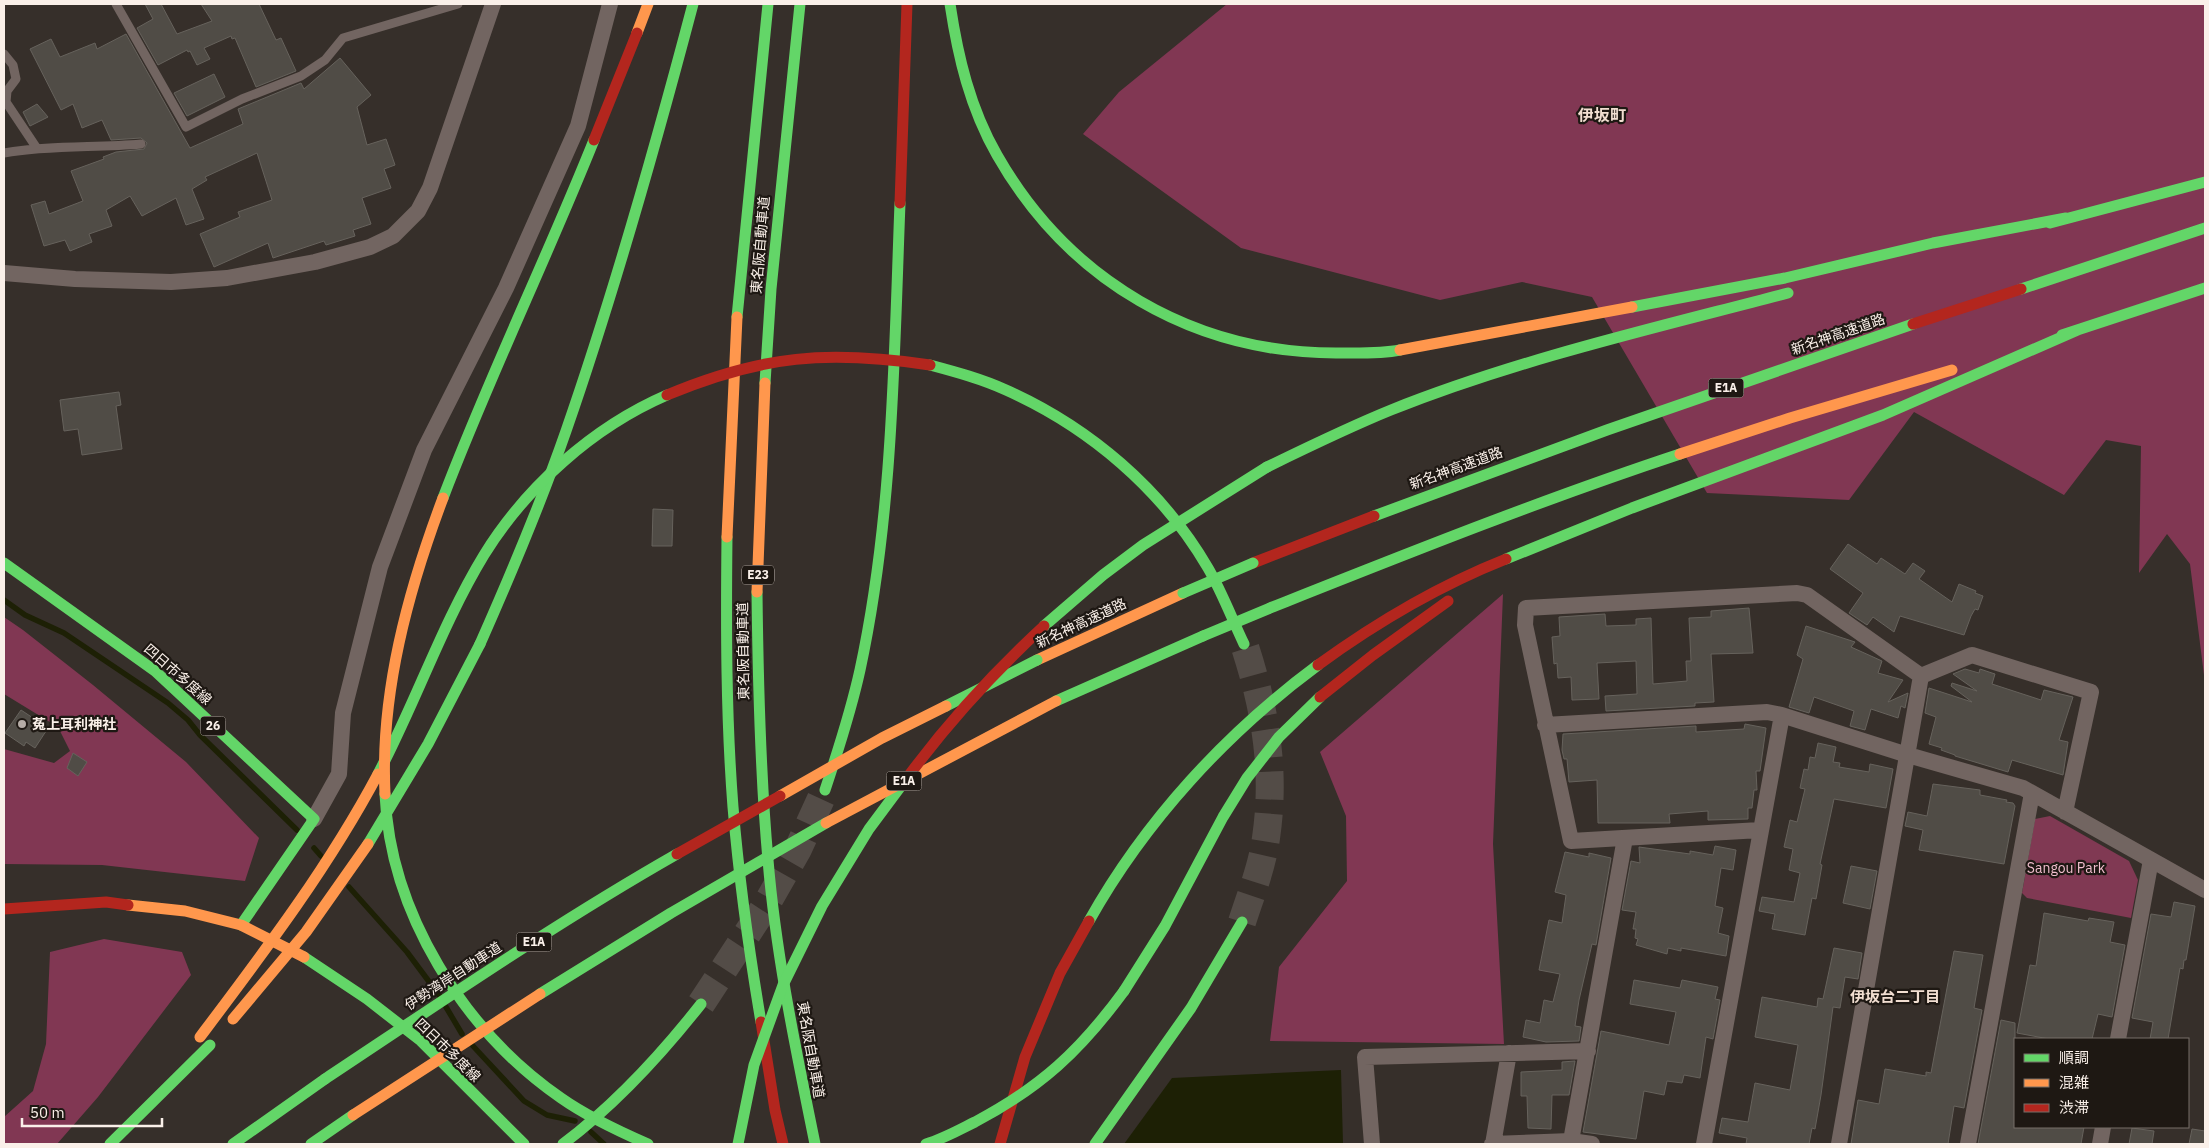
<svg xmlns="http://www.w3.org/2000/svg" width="2209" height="1148" font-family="'IBM Plex Sans','Noto Sans JP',sans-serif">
<rect width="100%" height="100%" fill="#362f2a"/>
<path fill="#803953" d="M2050,816L2129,861L2138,880L2131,918L2027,898L2022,893L2035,819Z"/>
<path fill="#813753" d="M1227,4H2205V683L2190,564L2167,534L2139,573L2141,446L2106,440L2064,495L1914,412L1849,500L1707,493L1592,297L1522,282L1440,300L1241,248L1083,134L1119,92Z
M1503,594L1493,844L1504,1044L1270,1041L1279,967L1347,881L1346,816L1320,752Z
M4,617L23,630L93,685L186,762L259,838L245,881L102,865L4,864V749L54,763L70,751L58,727L4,694Z
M104,939L182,952L191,975L98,1097L57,1144H4V1117L33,1091L46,1044L50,952Z"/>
<path fill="#1d2005" d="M1341,1070L1343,1144H1124L1172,1078Z"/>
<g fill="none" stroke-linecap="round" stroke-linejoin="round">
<path stroke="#1d2005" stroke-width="5.5" d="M4,600L25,615L64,633L168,703L188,720L200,735L297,830
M314,848L321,856
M349,887L407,952L439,995
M446,1007L462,1034
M473,1046L524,1101L547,1115L575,1121
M591,1132L604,1144"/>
</g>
<path fill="#504c46" stroke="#66625c" d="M145,4H161L177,34L212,21L201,4H259L276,40L281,38L296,71L256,87L235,38L232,39L231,36L204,48L210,59L197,65L190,51L188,52L187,50L158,65L137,28L153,19Z
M126,34L190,148L243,124L238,109L301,83L304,89L340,58L371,95L357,107L367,145L386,139L395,165L384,169L391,188L362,198L371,224L353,230L355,236L326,245L324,241L273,258L268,243L214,267L200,234L240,217L238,212L272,200L257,153L205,177L207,180L192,189L204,219L186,225L176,198L142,216L130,196L106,210L112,226L89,234L92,242L70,251L65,240L44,246L31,205L45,201L49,214L83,201L71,171L104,159L103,157L116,152L144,149L147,143L141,138L111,140L102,120L82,128L73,104L61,110L30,49L51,39L60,57L95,43L97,49Z
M214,74L225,97L187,116L174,93Z
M37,104L48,117L30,126L23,112Z
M119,392L121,405L116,406L122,449L82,455L78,429L64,431L60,400Z
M653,509L673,510L672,546H652Z
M1848,544L1877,564L1881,558L1905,574L1913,563L1925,571L1919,579L1952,602L1959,584L1976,591L1975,593L1983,596L1978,610L1975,609L1971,616L1964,635L1900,616L1894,632L1873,617L1867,625L1849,613L1863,593L1830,569Z
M1749,608L1753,653L1711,654L1714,702L1695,703V706L1606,711L1605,696L1637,694L1636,661L1597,663L1599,699L1572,700L1571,677L1558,678L1557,663L1554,664L1552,637L1560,636L1559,617L1605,614L1606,626L1636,625V619L1651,618L1653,684L1687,681L1686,661H1691L1689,618L1711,617V611Z
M1806,626L1855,642L1851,647L1882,661L1878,673L1903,680L1888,702L1908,693L1905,708L1901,706L1898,718L1871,709L1865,730L1850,726L1854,711L1814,697L1809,713L1789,707L1803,659L1797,655Z
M1965,669L1979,673L1980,669L1995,674L1992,684L2041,700L2044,690L2073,697L2059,740L2068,742L2063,775L2012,760L2008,772L1955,756V755L1941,750L1942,748L1929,744L1936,717L1925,713L1929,688L1972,702L1951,686L1952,683L1977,691L1953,674Z
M21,710L48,728L35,748L26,742L24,746L5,733Z
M1745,724L1766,728L1760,771H1756L1757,790H1754L1752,808H1748V819L1708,820V811L1669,814L1670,823H1598L1597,780L1569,782L1567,759H1564L1562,750L1563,734L1696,726V732L1744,729Z
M1818,743L1836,747L1833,762L1840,763L1839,767L1869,772L1870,764L1893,769L1886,808L1834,799L1820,864L1822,865L1816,899L1812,898L1805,935L1772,929L1775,914L1759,911L1762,897L1794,902L1800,873L1789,870L1793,849L1784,847L1790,820L1797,822L1805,789L1800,788L1804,769L1808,770L1810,757L1815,758Z
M73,753L87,762L78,776L67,768Z
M1933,784L1980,790V795L2007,800L2006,802L2013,803L2015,806L2004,864L1919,850L1923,830L1905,826L1908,812L1927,816Z
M1715,846L1736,850L1733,870L1721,868L1715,906L1723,908L1718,933L1729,936L1726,956L1681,948V951L1668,948L1667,954L1636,945L1638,939L1635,938L1636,929H1633L1636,912L1622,910L1631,861L1640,863L1639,847L1690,854V851L1713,855Z
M1565,852L1589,857V853L1611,858L1596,945L1592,944L1579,1000L1575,1026L1581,1027L1579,1041L1546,1042L1523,1037L1526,1020L1540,1023L1544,1000L1553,1002L1560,974L1539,970L1549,920L1562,923L1566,895L1555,892Z
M1851,866L1877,871L1870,909L1843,903Z
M2174,902L2195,906L2186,960H2184L2183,969L2180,968L2168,1039H2150L2153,1022L2132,1018L2151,914L2171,917Z
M2044,913L2088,921L2089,918L2114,922L2110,942L2125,945L2112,1017L2098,1014L2092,1039H2049L2017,1033L2030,965L2036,966Z
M1834,948L1862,953L1858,979L1845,977L1840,1008L1833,1007L1821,1095L1815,1129L1812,1128L1809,1144H1746L1747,1138L1719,1133L1722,1118L1748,1122L1755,1083L1790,1090L1798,1045L1755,1037L1762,997L1817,1007L1818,998L1823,999Z
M1954,951L1983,955L1974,1008L1982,1010L1964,1108L1954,1106L1948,1144H1851L1858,1100L1879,1104L1885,1069L1926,1076V1072L1931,1073Z
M1634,980L1680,988L1682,980L1718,987L1715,999L1720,1000L1713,1039L1706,1037L1700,1078L1684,1075L1682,1083L1667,1081L1664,1095L1644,1091L1636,1139L1583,1132L1601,1031L1669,1045L1676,1012L1630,1004Z
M2001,1020L2015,1023V1127H2084L2081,1144H1978Z
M1575,1061L1569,1095H1552L1551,1129L1528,1128L1527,1096H1521V1072L1562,1070V1062Z
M2132,1128L2154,1131L2152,1144H2129Z
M2192,1129L2205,1131V1144H2189Z"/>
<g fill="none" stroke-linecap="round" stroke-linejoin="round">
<path stroke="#534c47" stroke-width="28" stroke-dasharray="28 14" stroke-linecap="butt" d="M1242,922C1251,894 1262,867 1266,838C1276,769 1265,708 1244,644
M701,1004L766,905L798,849L825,790"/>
<path stroke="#726561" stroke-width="9" d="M116,4L186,127L242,99L301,76L325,60L343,38L458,4
M4,54L13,65L16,79L7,91L6,102L36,147
M4,153C49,145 95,148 141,144"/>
<path stroke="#726561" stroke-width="16" d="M4,273L75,279L171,282L227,278L315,262L370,247L393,236L418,211L430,188L493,4
M1921,676L1972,655L2091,692L2065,812
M1545,725L1767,712L1782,715L1908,755L2023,788L2205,890
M314,819L339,774L343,713L380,567L424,450L506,288L578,126L610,4
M1760,830L1571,841L1525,625L1526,608L1797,593L1807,595L1921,676
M2118,1039L2151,860
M1571,1141L1625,838
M1372,1144L1365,1057L1588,1051
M1492,1144L1571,1141L1592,1144
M1493,1144L1509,1053
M1704,1144L1782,715
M1839,1144L1921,676
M1968,1144L2032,793
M2100,1144L2103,1127"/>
<path stroke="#63d668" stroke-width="11" d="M950,4C958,57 970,108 997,155C1068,280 1193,353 1336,353C1357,353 1380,354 1400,350
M2050,223L2205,182
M2021,289L2205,228
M1632,307L1785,278L1933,243L2066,218
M737,317L768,4
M2062,335L2205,288
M930,365C956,372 982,379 1006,390C1089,427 1162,489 1208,568C1222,592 1232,619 1244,644
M765,383L771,289L800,4
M1267,467C1308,447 1349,427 1391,410C1519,359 1655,328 1788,293
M1374,516L1607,430L1913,324
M727,537C726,627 726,717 733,807C739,879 749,951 761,1022
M1506,559L1632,508L1883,415L2080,329
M4,563L155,671L314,819L241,925
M757,592C758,682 760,771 768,860C776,956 796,1050 815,1144
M1270,608C1406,554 1541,500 1680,454
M480,644C511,574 541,503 566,431C615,290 655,148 693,4
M1056,701L1203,636
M825,790C838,751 851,711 860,670C893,517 894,359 900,203
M1089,921C1145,821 1226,733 1318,665
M304,957L367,999L421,1041L524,1144
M1124,991L1165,926L1223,817L1247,778L1279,737L1320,697
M110,1144L210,1045
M233,1144L325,1079
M311,1144L353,1115
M563,1144C616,1104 660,1056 701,1004
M1095,1144L1191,1008L1242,922"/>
<path stroke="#ff974d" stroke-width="11" d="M637,33L648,4
M1400,350L1632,307
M1680,454L1790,418L1952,370
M727,537L737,317
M757,592L765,383
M1037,660L1183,593
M128,905L185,911L241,925L304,957"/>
<path stroke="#b3261e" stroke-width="11" d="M900,203L907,4
M1913,324L2021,289
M1253,563L1374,516
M1318,665C1377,622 1438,586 1506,559
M1320,697L1373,655L1448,601
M4,909L106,902L128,905
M761,1022L775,1110L783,1144
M1000,1144L1025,1057L1060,973L1089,921"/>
<path stroke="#63d668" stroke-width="11" d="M443,498C489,377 546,260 594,140
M1183,593L1253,563
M1044,626L1103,575L1143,545L1267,467
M1203,636L1270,608
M946,706L1037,660
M378,774C416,702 442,624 484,555C526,487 593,427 667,395
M385,794C390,913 464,1031 561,1098C588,1117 618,1131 648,1144
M368,844L428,744L480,644
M540,994L671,913L826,823
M325,1079C441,1002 556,923 677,854
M738,1144L754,1065L783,985L822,906L869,829L904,782
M926,1144C943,1139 959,1130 975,1122C1041,1087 1080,1051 1124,991"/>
<path stroke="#ff974d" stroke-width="11" d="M385,794C380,693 408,591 443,498
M780,796L882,738L946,706
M826,823L1056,701
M233,1019L306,932L368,844
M200,1037C264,952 328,868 378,774
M353,1115L540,994"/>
<path stroke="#b3261e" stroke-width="11" d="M594,140L637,33
M667,395C762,355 828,350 930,365
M904,782C945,726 993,673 1044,626
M677,854L780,796"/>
</g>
<circle fill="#b5aca6" stroke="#1e1813" stroke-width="2" cx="22" cy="724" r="5"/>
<g text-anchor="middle" stroke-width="4.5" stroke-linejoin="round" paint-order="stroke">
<g fill="#1e1813" stroke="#b8afa9" stroke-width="1">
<rect x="1708.5" y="378.5" width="35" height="19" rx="4"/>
<rect x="742" y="565.5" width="32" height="19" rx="4"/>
<rect x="200.5" y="716.5" width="25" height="19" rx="4"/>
<rect x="886.5" y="771.5" width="35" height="19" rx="4"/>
<rect x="516.5" y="932.5" width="35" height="19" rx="4"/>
</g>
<g font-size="12" font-weight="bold" fill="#faf0e9">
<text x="1726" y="392">E1A</text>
<text x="758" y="579">E23</text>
<text x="213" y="730">26</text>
<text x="904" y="785">E1A</text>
<text x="534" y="946">E1A</text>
</g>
<g font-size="14" fill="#faf0e9" stroke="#1e1813">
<text transform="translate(760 245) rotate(-85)" y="5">東名阪自動車道</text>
<text transform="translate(1838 334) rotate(-19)" y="5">新名神高速道路</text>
<text transform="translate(1456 468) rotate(-20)" y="5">新名神高速道路</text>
<text transform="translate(1081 623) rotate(-25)" y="5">新名神高速道路</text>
<text transform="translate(743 651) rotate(-91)" y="5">東名阪自動車道</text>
<text transform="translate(178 674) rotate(41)" y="5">四日市多度線</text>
<text transform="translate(453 976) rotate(-33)" y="5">伊勢湾岸自動車道</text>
<text transform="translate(448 1050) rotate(44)" y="5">四日市多度線</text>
<text transform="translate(811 1050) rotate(80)" y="5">東名阪自動車道</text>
</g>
<g font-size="14" font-weight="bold" fill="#faf0e9" stroke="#1e1813" text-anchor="start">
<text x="32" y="729">菟上耳利神社</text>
</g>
<g font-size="14" fill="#f0becd" stroke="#1e1813">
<text x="2066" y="873">Sangou Park</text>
</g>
<g font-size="15" font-weight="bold" fill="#f1ded1" stroke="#1e1813">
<text x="1895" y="1002">伊坂台二丁目</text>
</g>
<g font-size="16" font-weight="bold" fill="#f1ded1" stroke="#1e1813">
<text x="1602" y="121">伊坂町</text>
</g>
</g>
<rect width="2209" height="1148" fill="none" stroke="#faf0e9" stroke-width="10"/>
<rect x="2014" y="1038" width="175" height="90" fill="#1e1813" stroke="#766e69"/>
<rect x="2024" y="1054" width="25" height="8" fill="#63d668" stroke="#766e69"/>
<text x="2059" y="1063" font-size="15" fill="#faf0e9">順調</text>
<rect x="2024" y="1079" width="25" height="8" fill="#ff974d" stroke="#766e69"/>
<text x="2059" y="1088" font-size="15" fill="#faf0e9">混雑</text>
<rect x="2024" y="1104" width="25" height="8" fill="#b3261e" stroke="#766e69"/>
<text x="2059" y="1113" font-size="15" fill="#faf0e9">渋滞</text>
<path d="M22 1118v8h140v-8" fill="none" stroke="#faf0e9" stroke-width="2.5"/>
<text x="30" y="1118" font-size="15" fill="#faf0e9" stroke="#1e1813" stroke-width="4" paint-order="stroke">50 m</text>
</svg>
